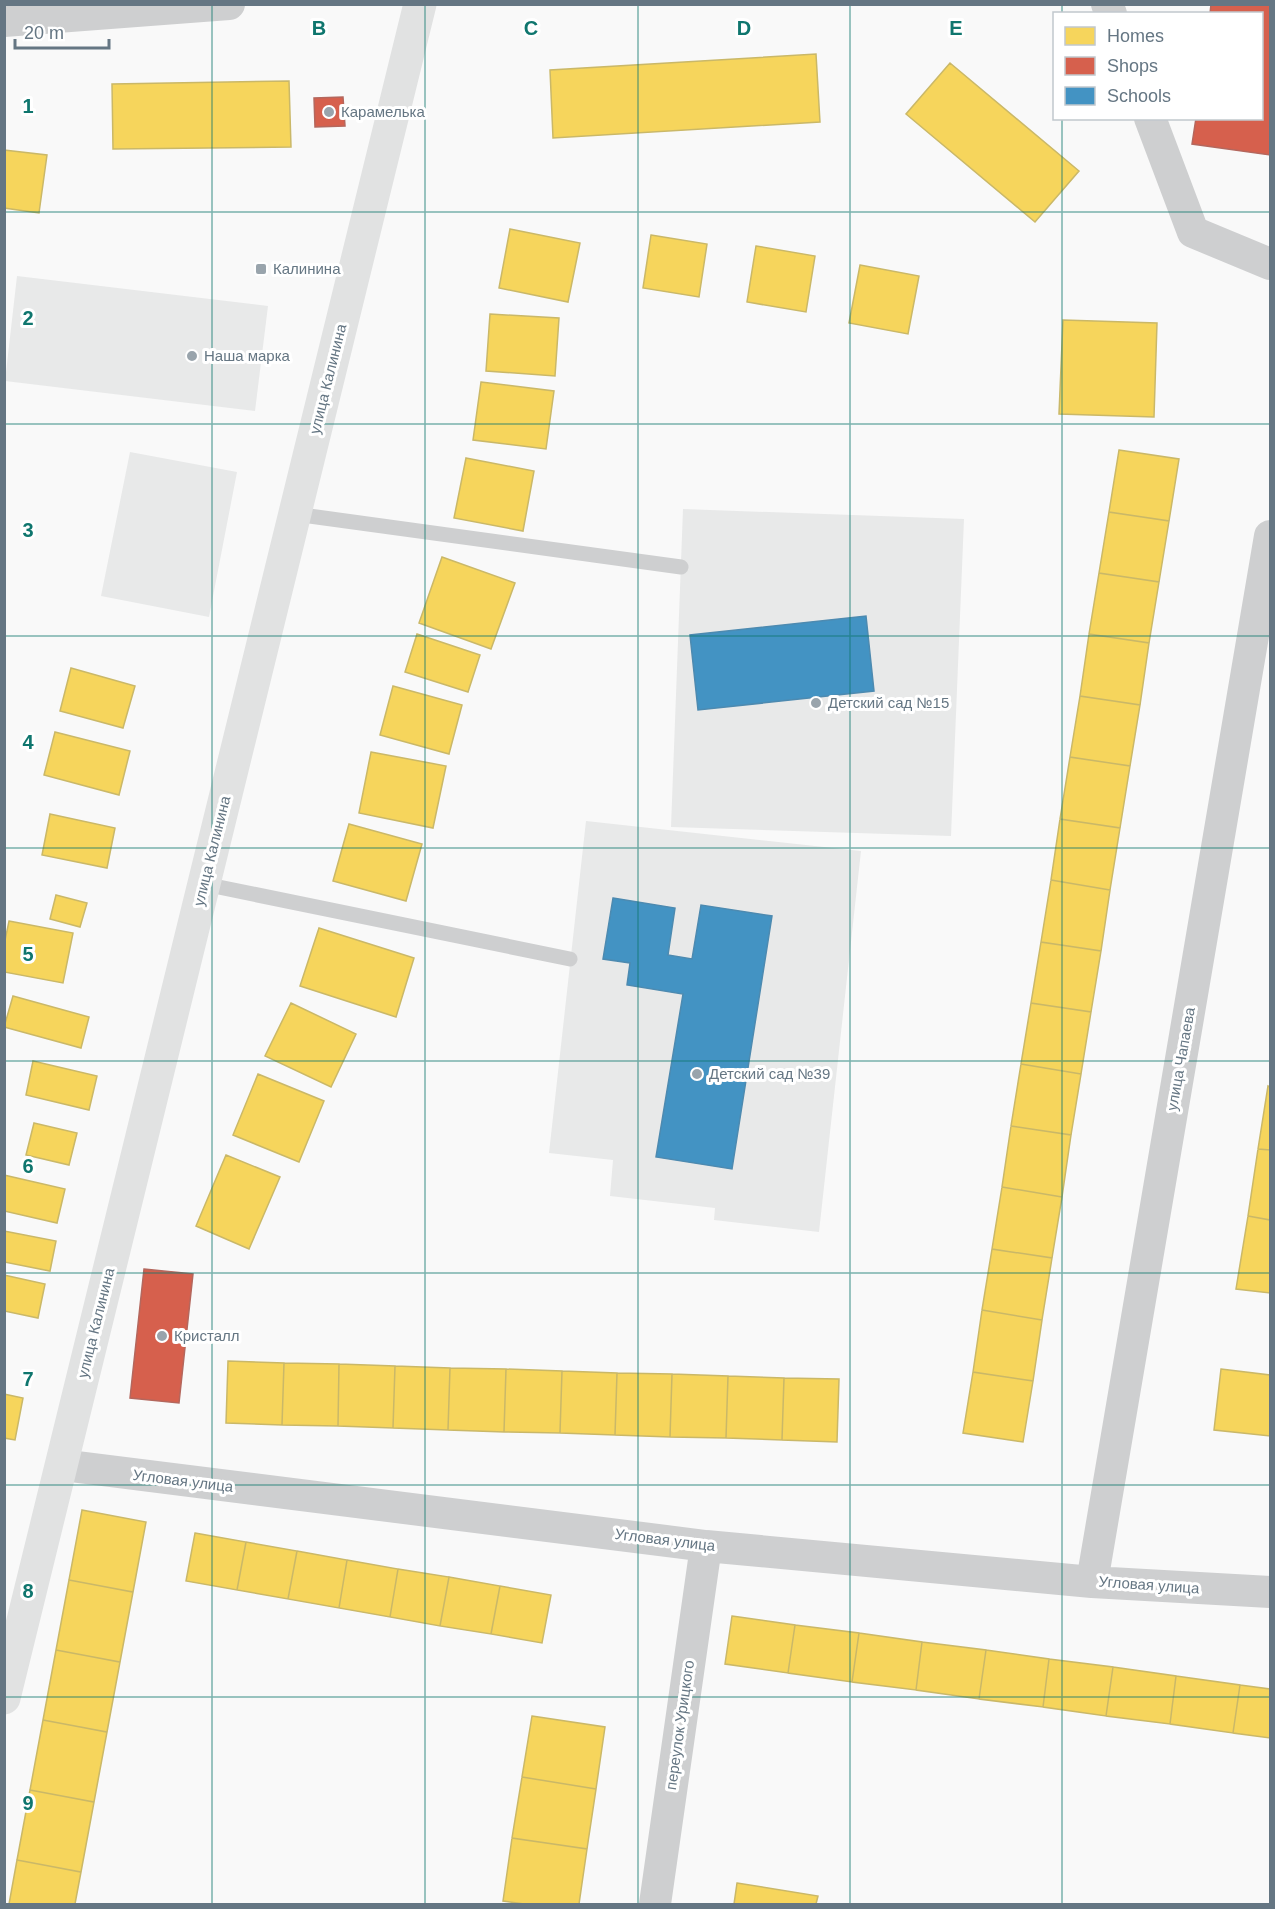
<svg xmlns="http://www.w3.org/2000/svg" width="1275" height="1909" font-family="Arial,sans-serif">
<rect width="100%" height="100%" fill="#f9f9f9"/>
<path fill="#e8e9e9" d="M17,276L268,306L255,411L5,381Z
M130,452L237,472L209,617L101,596Z
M683,509L964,519L951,836L671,827Z
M586,821L861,851L819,1232L714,1220L715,1208L610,1196L613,1160L549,1153Z"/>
<path fill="#f6d55c" stroke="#cab868" stroke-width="1.5" d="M816,54L820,122L553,138L550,70Z
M950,63L1079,171L1035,222L906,114Z
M289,81L291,147L113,149L112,84Z
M4,150L47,155L39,213L4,208Z
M510,229L580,243L568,302L499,288Z
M651,235L707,244L699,297L643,288Z
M756,246L815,256L806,312L747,302Z
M860,265L919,276L908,334L849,323Z
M490,314L559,318L555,376L486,371Z
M1063,320L1157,323L1154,417L1059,414Z
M481,382L554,391L546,449L473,440Z
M1119,450L1179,459L1169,521L1109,512Z
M466,458L534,471L523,531L454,518Z
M1109,512L1169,521L1159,582L1099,573Z
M442,557L515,583L491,649L419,623Z
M1099,573L1159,582L1149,643L1089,634Z
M417,634L480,655L468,692L405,672Z
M1089,634L1149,643L1140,705L1080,696Z
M71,668L135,686L123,728L60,711Z
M393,686L462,705L449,754L380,735Z
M1080,696L1140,705L1130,766L1070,757Z
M55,732L130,751L119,795L44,775Z
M371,752L446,766L433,828L359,813Z
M1070,757L1130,766L1120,828L1060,819Z
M50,814L115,828L107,868L42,855Z
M1060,819L1120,828L1110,890L1051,880Z
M349,824L422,844L406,901L333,881Z
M1051,880L1110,890L1101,951L1041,942Z
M56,895L87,903L80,927L50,919Z
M9,921L73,933L63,983L4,972V945Z
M319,928L414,958L396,1017L300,986Z
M1041,942L1101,951L1091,1012L1031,1003Z
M13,996L89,1017L81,1048L4,1027Z
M291,1003L356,1034L331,1087L265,1056Z
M1031,1003L1091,1012L1081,1074L1021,1064Z
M33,1061L97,1076L89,1110L26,1095Z
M1021,1064L1081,1074L1071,1135L1011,1126Z
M258,1074L324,1101L299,1162L233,1135Z
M1268,1086L1270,1087V1150L1258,1149Z
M34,1123L77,1133L69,1165L26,1155Z
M1011,1126L1071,1135L1062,1197L1002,1187Z
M1258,1149L1270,1150V1220L1248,1216Z
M226,1155L280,1177L249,1249L196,1226Z
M4,1175L65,1189L57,1223L4,1211Z
M1002,1187L1062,1197L1052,1258L992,1249Z
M1248,1216L1270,1220V1293L1236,1289Z
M4,1231L56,1241L50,1271L4,1262Z
M992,1249L1052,1258L1042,1320L982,1310Z
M4,1275L45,1284L38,1318L4,1311Z
M982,1310L1042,1320L1033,1381L973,1372Z
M228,1361L284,1363L282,1425L226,1423Z
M284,1363L339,1364L338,1426L282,1425Z
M339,1364L395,1366L393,1428L338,1426Z
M395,1366L450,1368L448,1430L393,1428Z
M450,1368L506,1369L504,1432L448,1430Z
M506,1369L562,1371L560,1433L504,1432Z
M1221,1369L1270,1375V1436L1214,1430Z
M562,1371L617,1373L615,1435L560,1433Z
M973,1372L1033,1381L1023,1442L963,1433Z
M617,1373L672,1374L670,1437L615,1435Z
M672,1374L728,1376L726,1438L670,1437Z
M728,1376L784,1378L782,1440L726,1438Z
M784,1378L839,1379L837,1442L782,1440Z
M4,1394L23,1398L15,1440L4,1438Z
M82,1510L146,1522L133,1592L69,1580Z
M195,1533L246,1542L237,1590L186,1581Z
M246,1542L297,1551L288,1599L237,1590Z
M297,1551L347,1560L339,1608L288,1599Z
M347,1560L398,1569L390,1617L339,1608Z
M398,1569L449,1577L440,1626L390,1617Z
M449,1577L500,1586L491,1634L440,1626Z
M69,1580L133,1592L120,1662L56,1650Z
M500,1586L551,1595L542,1643L491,1634Z
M732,1616L795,1625L788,1673L725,1664Z
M795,1625L859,1633L852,1682L788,1673Z
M859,1633L922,1642L916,1690L852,1682Z
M922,1642L986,1650L979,1699L916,1690Z
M56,1650L120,1662L107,1732L43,1720Z
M986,1650L1049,1659L1043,1707L979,1699Z
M1049,1659L1113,1667L1106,1716L1043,1707Z
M1113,1667L1176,1676L1170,1724L1106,1716Z
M1176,1676L1240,1685L1233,1733L1170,1724Z
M1240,1685L1270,1689V1738L1233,1733Z
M532,1716L605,1727L596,1789L522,1777Z
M43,1720L107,1732L94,1802L30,1790Z
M522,1777L596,1789L587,1849L512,1838Z
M30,1790L94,1802L81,1872L17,1860Z
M512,1838L587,1849L579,1904H524L503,1901Z
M17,1860L81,1872L75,1904H9Z
M737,1883L818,1896L816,1904H734Z"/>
<path fill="#d6604d" stroke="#b4675d" stroke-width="1.5" d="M1211,4H1270V155L1192,144L1196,118H1262V14H1210Z
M343,97L345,126L315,127L314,98Z
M144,1269L193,1274L179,1403L130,1398Z"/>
<path fill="#4393c3" stroke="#4d8ab0" stroke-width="1.5" d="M866,616L874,691L698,710L690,635Z
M613,898L675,908L668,955L692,959L701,905L772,916L732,1169L656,1157L683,994L627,985L630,963L603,959Z"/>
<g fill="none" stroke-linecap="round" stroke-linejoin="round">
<path stroke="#cecfd0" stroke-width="15" d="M295,514L681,567
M204,884L570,959"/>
<path stroke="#cecfd0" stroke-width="32" d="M1107,4L1111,14
M4,21L229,4
M1150,118L1193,232L1270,264
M62,1465L706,1546L1092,1582L1270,1592
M1092,1582L1270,536
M655,1904L706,1546"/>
<path stroke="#e1e2e2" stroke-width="33" d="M4,1698L420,4"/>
</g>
<path fill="none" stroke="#0f766e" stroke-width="1.5" stroke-opacity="0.55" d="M212,4V1904M425,4V1904M638,4V1904M850,4V1904M1062,4V14M1062,118V1904M4,212H1270M4,424H1270M4,636H1270M4,848H1270M4,1061H1270M4,1273H1270M4,1485H1270M4,1697H1270"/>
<g fill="#99a4ac" stroke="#fff" stroke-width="2">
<circle cx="329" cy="112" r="6"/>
<rect x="255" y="263" width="12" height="12" rx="3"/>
<circle cx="192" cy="356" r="6"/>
<circle cx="816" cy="703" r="6"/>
<circle cx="697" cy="1074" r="6"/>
<circle cx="162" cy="1336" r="6"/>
</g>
<g text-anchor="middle" stroke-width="6" stroke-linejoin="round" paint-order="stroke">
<g font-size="15" fill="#657683" stroke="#fff" text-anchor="start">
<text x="341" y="117">Карамелька</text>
<text x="273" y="274">Калинина</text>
<text x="204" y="361">Наша марка</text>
<text x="828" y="708">Детский сад №15</text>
<text x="709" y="1079">Детский сад №39</text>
<text x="174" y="1341">Кристалл</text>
</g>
<g font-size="15" fill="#657683" stroke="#fff">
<text transform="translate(328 379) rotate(-76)" y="5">улица Калинина</text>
<text transform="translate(212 851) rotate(-76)" y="5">улица Калинина</text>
<text transform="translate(1181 1059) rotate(-80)" y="5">улица Чапаева</text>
<text transform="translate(96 1323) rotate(-76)" y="5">улица Калинина</text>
<text transform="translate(183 1481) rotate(7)" y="5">Угловая улица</text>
<text transform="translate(665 1540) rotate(7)" y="5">Угловая улица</text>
<text transform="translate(1149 1585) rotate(4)" y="5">Угловая улица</text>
<text transform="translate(680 1725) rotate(-82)" y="5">переулок Урицкого</text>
</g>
</g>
<g font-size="20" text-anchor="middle" font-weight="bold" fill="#0f766e" stroke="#fff" stroke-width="6" stroke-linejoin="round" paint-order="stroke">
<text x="319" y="35">B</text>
<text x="531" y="35">C</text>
<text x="744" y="35">D</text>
<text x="956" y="35">E</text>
<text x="28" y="113">1</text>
<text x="28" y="325">2</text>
<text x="28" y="537">3</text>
<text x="28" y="749">4</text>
<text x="28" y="961">5</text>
<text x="28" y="1173">6</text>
<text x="28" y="1386">7</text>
<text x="28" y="1598">8</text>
<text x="28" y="1810">9</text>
</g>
<rect width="1275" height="1909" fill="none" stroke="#657683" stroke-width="12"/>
<rect x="1053" y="12" width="210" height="108" fill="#ffffff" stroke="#c1c8cd" stroke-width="1.5"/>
<rect x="1065" y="27" width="30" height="18" fill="#f6d55c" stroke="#c1c8cd" stroke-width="1.5"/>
<text x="1107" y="42" font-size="18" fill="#657683">Homes</text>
<rect x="1065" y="57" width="30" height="18" fill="#d6604d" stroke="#c1c8cd" stroke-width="1.5"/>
<text x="1107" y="72" font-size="18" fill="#657683">Shops</text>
<rect x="1065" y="87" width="30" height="18" fill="#4393c3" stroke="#c1c8cd" stroke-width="1.5"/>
<text x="1107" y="102" font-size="18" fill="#657683">Schools</text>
<path d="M15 39v9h94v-9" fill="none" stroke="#657683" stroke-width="3"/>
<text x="24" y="39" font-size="18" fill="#657683" stroke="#ffffff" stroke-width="4.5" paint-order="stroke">20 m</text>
</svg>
